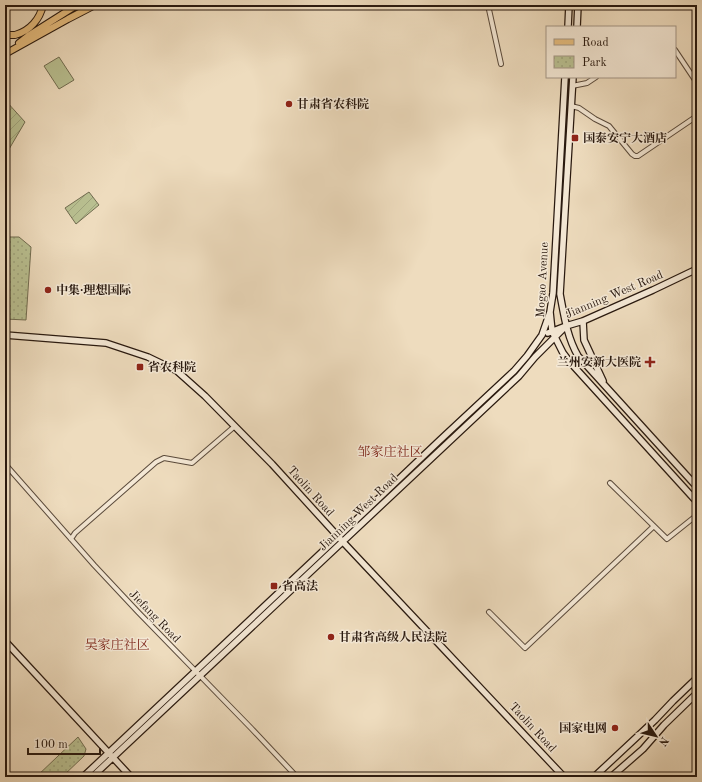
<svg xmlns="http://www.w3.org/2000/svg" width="702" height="782" font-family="'Old Standard TT','Noto Serif SC',serif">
<defs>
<pattern id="park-dots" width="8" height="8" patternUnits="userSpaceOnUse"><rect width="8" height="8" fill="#b9c091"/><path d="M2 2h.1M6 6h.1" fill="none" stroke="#9fa47c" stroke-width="1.8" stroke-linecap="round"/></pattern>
<pattern id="garden-furrows" width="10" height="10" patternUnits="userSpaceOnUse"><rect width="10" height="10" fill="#b9c091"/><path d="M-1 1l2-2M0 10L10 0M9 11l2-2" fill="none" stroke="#9fa47c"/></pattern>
</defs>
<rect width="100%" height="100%" fill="#eedcbe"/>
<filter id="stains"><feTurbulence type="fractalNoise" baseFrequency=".005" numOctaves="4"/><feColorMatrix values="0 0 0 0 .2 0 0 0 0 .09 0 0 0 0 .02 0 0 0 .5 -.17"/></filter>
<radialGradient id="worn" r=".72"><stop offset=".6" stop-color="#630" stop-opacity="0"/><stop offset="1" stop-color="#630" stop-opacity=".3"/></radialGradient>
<path fill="#b9c091" stroke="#716c50" d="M59,57L74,80L59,89L44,66Z"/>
<path fill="url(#park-dots)" stroke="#716c50" d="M5,237H19L31,247L26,320L5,319Z
M78,737L86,749L84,756L62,777H36Z"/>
<path fill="url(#garden-furrows)" stroke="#716c50" d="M6,101L25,122L5,156V103Z
M89,192L99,205L76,224L65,208Z"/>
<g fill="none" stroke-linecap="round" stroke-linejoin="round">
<defs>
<path id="street" d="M488,5L501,64
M675,50L697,83
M572,86L587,83L596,77
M571,106L579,108L595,119L609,126L632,154L635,156H638L697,116
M5,464L94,565L138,612L251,728L297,777
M610,483L667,539L697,515
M71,539L75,533L156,462L164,458L192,463L235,426
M489,612L525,648L654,526"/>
<path id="secondary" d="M568,27L569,5
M577,27L578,5
M565,77L553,293L550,312L552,331L563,353L569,361L697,502
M573,77L560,294C564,315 567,337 578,356L697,487
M583,321L584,340L603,381
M548,333L566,326L583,321L653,290L697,269
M5,335L106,343L148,357L177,371L205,396L272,464L343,542L564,777
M5,641L131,777
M83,777L338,537L439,441L514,371L527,356L542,335L550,312
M92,777L519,376L535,357L566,326
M594,777L655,720L673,701L697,678
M611,777L643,749L664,725L697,693"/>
<path id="primary" d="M5,35C8,35 12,35 15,35C30,31 40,19 43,5
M19,43L28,36L77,5
M5,54L68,19L95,5"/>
</defs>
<use href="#street" stroke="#5a4a3b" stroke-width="6"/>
<use href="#secondary" stroke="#29190f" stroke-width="8"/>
<use href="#primary" stroke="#29190f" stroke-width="8"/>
<use href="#street" stroke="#f4e8d5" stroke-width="4"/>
<use href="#secondary" stroke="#f4e8d5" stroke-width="5.5"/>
<use href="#primary" stroke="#e7be7f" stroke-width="6"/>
</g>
<g fill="#8f2418" stroke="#f4e8d5" stroke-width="1.5">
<circle cx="289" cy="104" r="4"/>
<rect x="571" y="134" width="8" height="8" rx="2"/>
<circle cx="48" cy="290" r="4"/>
<path d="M648 356h4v4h4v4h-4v4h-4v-4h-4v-4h4z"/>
<rect x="136" y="363" width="8" height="8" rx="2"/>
<rect x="270" y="582" width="8" height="8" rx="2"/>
<circle cx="331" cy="637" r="4"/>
<circle cx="615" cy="728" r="4"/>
</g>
<g text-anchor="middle" stroke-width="3" stroke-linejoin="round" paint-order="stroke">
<g font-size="12" font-weight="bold" fill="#29190f" stroke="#f4e8d5" text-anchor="start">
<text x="297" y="108">甘肃省农科院</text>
<text x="583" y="142">国泰安宁大酒店</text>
<text x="56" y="294">中集·理想国际</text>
<text x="641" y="366" text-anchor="end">兰州安新大医院</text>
<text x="148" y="371">省农科院</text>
<text x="282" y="590">省高法</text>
<text x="339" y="641">甘肃省高级人民法院</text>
<text x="607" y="732" text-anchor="end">国家电网</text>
</g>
<g font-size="12" fill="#29190f" stroke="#f4e8d5">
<text transform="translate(542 280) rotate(-87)" y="4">Mogao Avenue</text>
<text transform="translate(614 294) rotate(-23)" y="4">Jianning West Road</text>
<text transform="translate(311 491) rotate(48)" y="4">Taolin Road</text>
<text transform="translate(358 512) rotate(-44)" y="4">Jianning West Road</text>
<text transform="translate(155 616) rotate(46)" y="4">Jiefang Road</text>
<text transform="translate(533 727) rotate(47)" y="4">Taolin Road</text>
</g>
<g font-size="13" fill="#7a1f14" stroke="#f4e8d5">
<text x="390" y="456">邹家庄社区</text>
<text x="117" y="649">吴家庄社区</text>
</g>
</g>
<rect width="702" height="782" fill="none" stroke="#eedcbe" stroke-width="20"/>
<rect x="6" y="6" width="690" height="770" fill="none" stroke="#29190f" stroke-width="2"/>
<rect x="10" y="10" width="682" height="762" fill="none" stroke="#29190f"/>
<rect x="546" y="26" width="130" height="52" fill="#f4e8d5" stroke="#a39586"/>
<rect x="554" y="39" width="20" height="6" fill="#e7be7f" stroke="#a39586"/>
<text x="582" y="46" font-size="12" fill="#29190f">Road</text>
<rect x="554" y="56" width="20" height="12" fill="url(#park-dots)" stroke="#a39586"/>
<text x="582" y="66" font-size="12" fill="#29190f">Park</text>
<g transform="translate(656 736) rotate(125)" stroke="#f4e8d5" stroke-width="3" paint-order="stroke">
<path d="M0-3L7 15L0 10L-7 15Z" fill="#29190f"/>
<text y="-6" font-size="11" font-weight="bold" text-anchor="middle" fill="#29190f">N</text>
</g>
<path d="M28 748v6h72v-6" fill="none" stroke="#29190f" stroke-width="2"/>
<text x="34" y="748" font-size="12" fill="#29190f" stroke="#f4e8d5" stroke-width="3" paint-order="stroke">100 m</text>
<rect width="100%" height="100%" filter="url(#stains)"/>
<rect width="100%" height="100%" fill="url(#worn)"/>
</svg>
